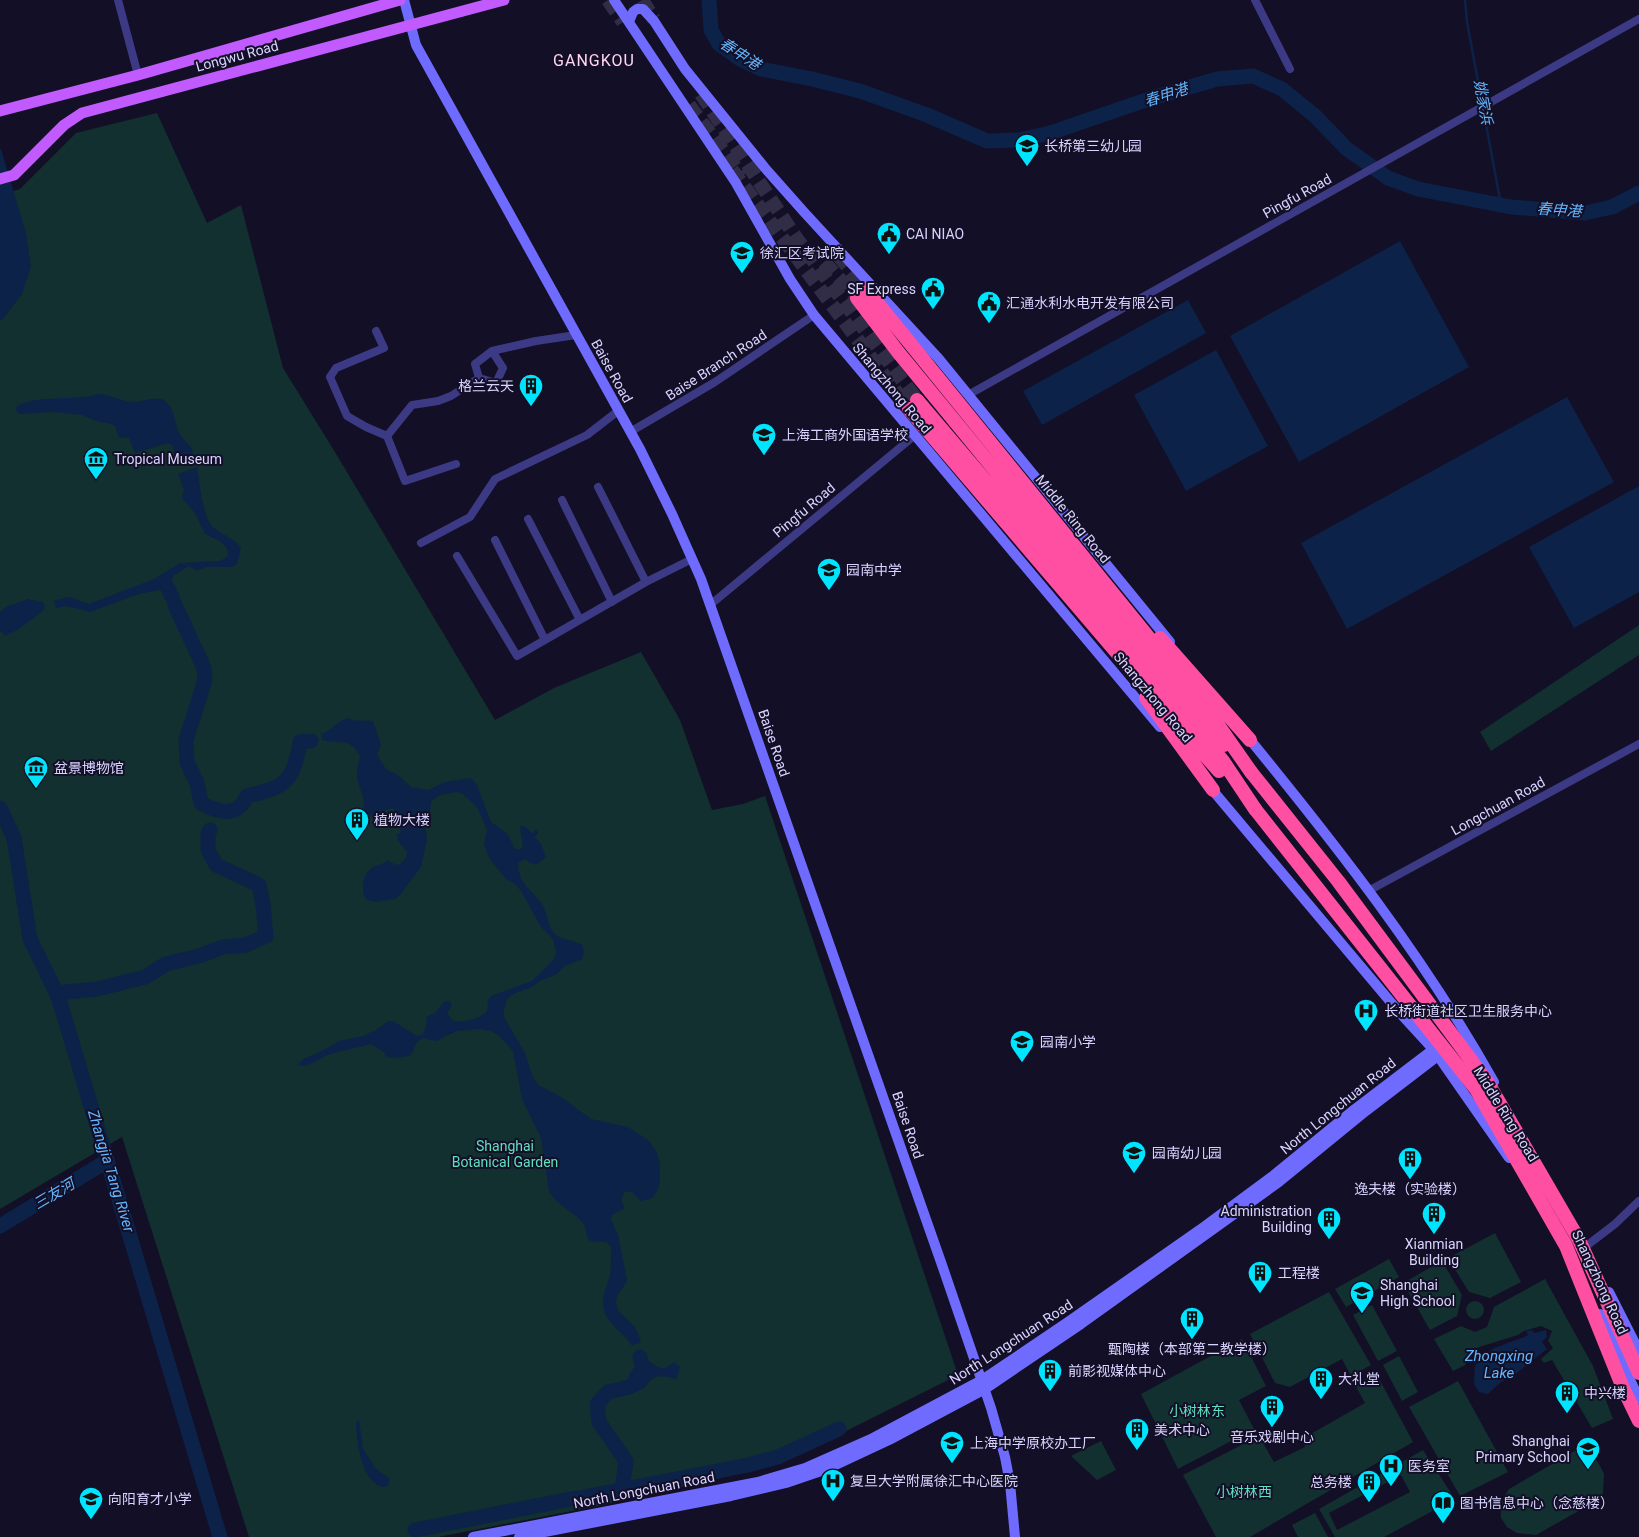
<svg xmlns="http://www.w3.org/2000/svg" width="1639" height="1537" font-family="Roboto,'Noto Sans SC',sans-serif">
<rect width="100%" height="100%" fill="#130f26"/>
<path fill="#12302f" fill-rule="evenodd" d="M157,113L207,223L241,205L283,368L338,457L495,720L554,688L641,652L680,720L712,810L743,804L765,796L958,1375L812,1448L752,1471L598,1506L438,1537H249L122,1137L0,1209V195L20,189L76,133Z
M1639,625V655L1491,751L1480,732Z
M1495,1233L1521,1282L1490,1298L1469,1292L1448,1258Z
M1389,1259L1399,1277L1346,1307L1335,1289Z
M1442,1261L1462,1295L1457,1316L1430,1330L1403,1283Z
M1545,1279L1593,1366L1613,1419L1592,1428L1552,1360L1544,1363L1541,1359L1553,1348L1548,1341L1552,1331L1541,1326L1524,1331L1518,1335L1476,1348L1465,1365L1453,1371L1434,1339L1461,1326L1475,1332L1487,1327L1494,1307Z
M1329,1292L1371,1365L1351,1376L1342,1359L1290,1387L1275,1383L1250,1334Z
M1466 1310a9 9 0 1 1 18 0a9 9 0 1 1-18 0Z
M1372,1305L1397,1351L1378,1361L1353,1315Z
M1242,1339L1266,1386L1239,1400L1254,1429L1178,1469L1141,1394Z
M1399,1356L1418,1392L1402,1401L1383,1365Z
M1376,1373L1413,1442L1250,1537H1216L1183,1475L1259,1436L1274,1462L1305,1447L1302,1439L1365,1403L1355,1385Z
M1458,1381L1508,1472L1460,1496L1409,1407Z
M1101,1441L1116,1470L1097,1480L1071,1456Z
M1580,1448L1596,1459L1600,1466L1604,1474L1603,1494L1598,1500L1536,1535L1517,1533L1507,1527L1501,1518L1500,1503L1509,1489Z
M1423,1450L1455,1499L1384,1537H1335L1319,1509ZM1401,1475L1410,1492L1337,1530L1329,1513Z
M1315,1513L1328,1537H1298L1292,1525Z"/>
<path fill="#0c2248" d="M1,149L26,233L31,267L22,294L3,319L0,321V150Z
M1400,241L1469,367L1299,462L1230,336Z
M1188,300L1206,333L1042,425L1023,391Z
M1216,350L1268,446L1186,491L1134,395Z
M97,394C112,394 121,402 135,402C144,402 157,395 165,401C176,409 174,425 181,436C186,443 193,445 193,455L176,459L172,445L168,443L135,453L129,438H119L115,426L112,424L96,421L82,415L54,412L20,414L17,412L16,408C23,397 67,399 81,397C87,397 92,395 97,394Z
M1567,397L1614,482L1347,629L1301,543Z
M197,467C200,483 202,516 213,527C222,536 233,536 241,548L237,564L233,567H206L197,571L189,566L173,576L171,585L168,588L139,594L90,612L66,606L56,608L54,601L69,597L89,604L154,579L180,563L219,561L224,559L228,555L227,548L220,541L205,534L194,512L182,498L184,490L178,474Z
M1639,486V592L1574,628L1529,547Z
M28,599L43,602L45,607L44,610L19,629L5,636L0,630V612L6,607Z
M348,718C358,723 363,719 373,721L381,745L377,754L380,760L386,769L398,775L411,787L417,788L428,790L445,782L471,778L477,785L491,822L507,833L515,849H520L523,847L520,829L521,826L526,827L532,833L536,829L538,832V834L534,837L540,842L546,857L536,865L530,863L525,859L518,863C518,888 537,891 545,910C548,918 549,930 556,935C563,940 574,940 582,945L584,952L582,959L565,966L557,974L540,981L532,987L516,993L509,997L506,1002L504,1010V1017L525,1053L533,1077L538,1085L561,1097L591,1119L628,1127L648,1140L657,1152L660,1164V1183L656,1193L651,1199L641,1201L632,1192H625L621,1200L625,1208L612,1215L611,1220L618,1235L627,1280C625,1287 619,1291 617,1297C613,1311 624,1315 632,1324C637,1329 639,1335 641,1342L632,1346C625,1334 610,1326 605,1313C599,1300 607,1287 610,1275C611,1266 611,1256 611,1247L606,1242L590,1241C585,1235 587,1228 582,1222C573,1211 556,1205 549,1191L541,1138L522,1099L513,1051L498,1035L491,1031L480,1029L457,1031L436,1041L422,1038L418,1041L410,1056L393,1058L386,1057L384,1052L371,1044L330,1054L306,1066L298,1065L303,1059L320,1052L339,1041L363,1036L376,1030L388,1021H393L417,1036L423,1034L427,1024L426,1017L436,1012L445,1001H450L452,1005L447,1013L453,1021C465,1022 478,1020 487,1011L488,1000L491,996L532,981L554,959L556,952L553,939L541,927L521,891L515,884L506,879L489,858L484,844L487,830L478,809L471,801L461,793L456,792L440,795L431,802L430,813L425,821L427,840L421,867L400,895L395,899L377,902L367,900L364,896C361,886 363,873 373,867C379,864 383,865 388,860L396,865L400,864L406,858L407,852L398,841L397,834L401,833L394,809L392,808L372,815L370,816V819L365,820L360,816C370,804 358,789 357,776C356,769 359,763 360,756C350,736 338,745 322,740L321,734C332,731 337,721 348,718Z
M1532,1330L1534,1333L1546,1330L1547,1337L1542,1342L1547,1349L1513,1376L1501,1382L1488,1394L1479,1392L1474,1384L1475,1367L1479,1359L1494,1348L1524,1337L1528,1335L1526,1331Z
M650,1362C660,1369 664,1371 674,1362L680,1367L676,1379C643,1369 656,1389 630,1393L627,1387C629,1369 633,1366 650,1362Z
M359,1420L363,1449L376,1469L389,1478L390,1481L386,1487C362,1487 356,1440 356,1422Z"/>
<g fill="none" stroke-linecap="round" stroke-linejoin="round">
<path stroke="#0c2248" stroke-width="2.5" d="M1465,0L1467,22L1501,205"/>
<path stroke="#0c2248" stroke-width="15" d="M709,0L711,30L719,44L740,59L761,69L812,79L860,91L927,115L987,141L1019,140L1050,133L1149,99L1217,79L1253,76L1282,89L1315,116L1347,149L1388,178L1418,189L1511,207L1585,213L1612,207L1639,193
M168,588L172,597
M175,605L204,668L205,680L186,740L187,762L197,783L201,803C219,813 237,818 247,796C286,787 293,782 300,742L311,741
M0,808L14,838L30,939L58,996L220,1537
M56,993L97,989L145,977L166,964L199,956L223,947L246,945L266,936L263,905L259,885L216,865L208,850V833L210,830
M0,1226L107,1161
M622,1490L626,1461L599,1422L597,1404L608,1392L629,1387L639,1382L644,1372L640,1357
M584,1497L748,1465L778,1457L839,1429
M415,1530L576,1498"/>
<path stroke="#312d47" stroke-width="14" stroke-dasharray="14 7" stroke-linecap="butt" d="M608,0L623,22
M642,0L654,19
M701,94L797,239L917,400
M689,105L742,176
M732,170L909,409
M838,255L866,289
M824,262L857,298"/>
<path stroke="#3d3a85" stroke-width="8" d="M118,0L138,75
M1255,0L1290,69
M376,331L384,348L336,368L330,377L347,416L366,427L387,436L412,405L438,401L451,396L479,378
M492,351L503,368L496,383L479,378L475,364L492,351L536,341L576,335
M968,395L1639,19
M630,432L715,382L814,315
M387,436L405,481L456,464
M562,500L612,602
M528,519L580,620
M495,540L545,640
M421,543L470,517L495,479L587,435L618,411
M457,556L517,656L646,582L598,487
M646,582L692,559
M710,605L914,436
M1370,890L1639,744
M1581,1250L1615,1224L1639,1201"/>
<path stroke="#6f6bff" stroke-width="10" d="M404,0L416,45L640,449L672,514L701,579L942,1265L991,1408L1005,1457L1010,1483L1015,1537
M614,0L736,183L790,279L814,315L1160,727
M629,22L633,12L637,9H643L654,21L685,69L765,168L804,212L939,359L1170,642
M1247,736C1337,846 1424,957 1494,1082
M1209,786L1399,1012L1433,1049L1509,1158
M1609,1292L1639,1351
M1600,1314L1639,1399
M473,1537L758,1482L805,1468L873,1438L982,1380L1068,1322L1205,1226L1274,1175L1355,1109L1439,1045
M519,1537L731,1496L786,1483L827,1469L889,1440L985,1389L1081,1324L1279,1182L1366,1111L1443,1052"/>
<path stroke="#c25bff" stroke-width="11" d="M0,111L138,75L400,0
M0,179L14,175L64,125L82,113L504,0"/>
<path stroke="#ff4fa3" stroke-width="14" d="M866,289L1209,712L1251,772
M857,298L898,352L1200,720L1224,745
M917,400L1223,761L1255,809
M909,409L1194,743L1219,771
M1160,638L1250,740
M1146,698L1213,790"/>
<path stroke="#ff4fa3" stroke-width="14" d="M1251,772L1338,881L1488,1083L1579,1240L1639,1373
M1255,809L1476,1089L1566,1246L1623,1388L1639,1421"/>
</g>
<defs>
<symbol id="school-pin" viewBox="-11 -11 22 30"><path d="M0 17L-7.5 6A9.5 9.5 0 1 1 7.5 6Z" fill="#00e5ff" stroke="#130f26"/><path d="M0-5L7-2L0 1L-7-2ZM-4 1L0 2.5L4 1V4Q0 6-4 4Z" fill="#111"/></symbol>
<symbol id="civic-pin" viewBox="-11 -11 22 30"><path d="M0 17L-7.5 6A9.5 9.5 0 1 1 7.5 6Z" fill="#00e5ff" stroke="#130f26"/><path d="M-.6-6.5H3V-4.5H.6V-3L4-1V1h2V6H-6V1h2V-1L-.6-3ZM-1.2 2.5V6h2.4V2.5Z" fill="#111"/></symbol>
<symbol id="building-pin" viewBox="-11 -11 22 30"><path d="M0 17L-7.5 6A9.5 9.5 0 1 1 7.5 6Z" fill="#00e5ff" stroke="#130f26"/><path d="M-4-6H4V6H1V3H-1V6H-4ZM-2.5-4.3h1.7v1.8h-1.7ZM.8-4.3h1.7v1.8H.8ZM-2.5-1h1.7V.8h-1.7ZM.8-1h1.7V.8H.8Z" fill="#111"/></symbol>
<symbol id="museum-pin" viewBox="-11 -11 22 30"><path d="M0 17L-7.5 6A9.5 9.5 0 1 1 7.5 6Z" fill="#00e5ff" stroke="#130f26"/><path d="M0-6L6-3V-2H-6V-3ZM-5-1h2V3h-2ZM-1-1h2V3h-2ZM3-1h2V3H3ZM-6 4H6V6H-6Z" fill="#111"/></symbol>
<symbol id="hospital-pin" viewBox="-11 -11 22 30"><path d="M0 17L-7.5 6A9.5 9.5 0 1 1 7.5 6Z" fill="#00e5ff" stroke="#130f26"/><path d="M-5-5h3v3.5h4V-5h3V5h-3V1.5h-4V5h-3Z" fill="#111"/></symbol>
<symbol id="library-pin" viewBox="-11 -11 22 30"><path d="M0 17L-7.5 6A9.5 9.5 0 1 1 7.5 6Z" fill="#00e5ff" stroke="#130f26"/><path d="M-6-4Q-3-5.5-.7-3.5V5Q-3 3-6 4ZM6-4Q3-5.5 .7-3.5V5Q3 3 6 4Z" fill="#111"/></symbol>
</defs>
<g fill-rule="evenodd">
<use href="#school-pin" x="1013" y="132" width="28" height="38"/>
<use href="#civic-pin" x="875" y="220" width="28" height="38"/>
<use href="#school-pin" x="728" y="239" width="28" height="38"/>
<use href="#civic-pin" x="919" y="275" width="28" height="38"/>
<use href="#civic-pin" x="975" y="289" width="28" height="38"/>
<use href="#building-pin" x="517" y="372" width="28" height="38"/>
<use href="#school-pin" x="750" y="421" width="28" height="38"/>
<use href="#museum-pin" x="82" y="445" width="28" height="38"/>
<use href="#school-pin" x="815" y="556" width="28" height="38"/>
<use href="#museum-pin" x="22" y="754" width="28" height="38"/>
<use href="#building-pin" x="343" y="806" width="28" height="38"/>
<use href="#hospital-pin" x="1352" y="997" width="28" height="38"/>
<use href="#school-pin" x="1008" y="1028" width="28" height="38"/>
<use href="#school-pin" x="1120" y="1139" width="28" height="38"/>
<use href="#building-pin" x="1396" y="1145" width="28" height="38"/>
<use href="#building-pin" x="1420" y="1200" width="28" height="38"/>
<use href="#building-pin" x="1315" y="1205" width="28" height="38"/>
<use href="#building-pin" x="1246" y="1259" width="28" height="38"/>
<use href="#school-pin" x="1348" y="1279" width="28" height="38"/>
<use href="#building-pin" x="1178" y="1305" width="28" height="38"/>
<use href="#building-pin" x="1036" y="1357" width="28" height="38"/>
<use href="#building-pin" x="1307" y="1365" width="28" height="38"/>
<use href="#building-pin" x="1553" y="1379" width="28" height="38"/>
<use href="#building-pin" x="1258" y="1393" width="28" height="38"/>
<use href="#building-pin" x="1123" y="1416" width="28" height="38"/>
<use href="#school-pin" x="938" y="1429" width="28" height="38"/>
<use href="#school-pin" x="1574" y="1435" width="28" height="38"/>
<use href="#hospital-pin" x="1377" y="1452" width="28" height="38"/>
<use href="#hospital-pin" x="819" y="1467" width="28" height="38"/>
<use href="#building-pin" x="1355" y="1468" width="28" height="38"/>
<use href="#school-pin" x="77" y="1485" width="28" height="38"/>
<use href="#library-pin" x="1429" y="1489" width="28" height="38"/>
</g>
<g text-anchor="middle" stroke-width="4" stroke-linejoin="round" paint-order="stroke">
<g font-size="14" fill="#d9d4ff" stroke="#130f26">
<text transform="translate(237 56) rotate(-15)" y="5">Longwu Road</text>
<text transform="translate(1297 196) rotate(-29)" y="5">Pingfu Road</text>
<text transform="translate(716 365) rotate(-33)" y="5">Baise Branch Road</text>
<text transform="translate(612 371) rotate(61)" y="5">Baise Road</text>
<text transform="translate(892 388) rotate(50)" y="5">Shangzhong Road</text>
<text transform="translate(804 510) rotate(-40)" y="5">Pingfu Road</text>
<text transform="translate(1073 519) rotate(51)" y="5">Middle Ring Road</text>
<text transform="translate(1153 697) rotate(50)" y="5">Shangzhong Road</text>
<text transform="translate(774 743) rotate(71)" y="5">Baise Road</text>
<text transform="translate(1498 806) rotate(-29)" y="5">Longchuan Road</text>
<text transform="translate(1338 1106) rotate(-39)" y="5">North Longchuan Road</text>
<text transform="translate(1506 1114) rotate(58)" y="5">Middle Ring Road</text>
<text transform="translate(908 1125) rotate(71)" y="5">Baise Road</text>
<text transform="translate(1600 1282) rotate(65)" y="5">Shangzhong Road</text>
<text transform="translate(1011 1342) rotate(-33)" y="5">North Longchuan Road</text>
<text transform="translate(644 1490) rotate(-11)" y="5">North Longchuan Road</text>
</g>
<g font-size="14" fill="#d9d4ff" stroke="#130f26" text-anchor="start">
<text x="1044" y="151">长桥第三幼儿园</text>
<text x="906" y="239">CAI NIAO</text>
<text x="760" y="258">徐汇区考试院</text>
<text x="916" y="294" text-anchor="end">SF Express</text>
<text x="1006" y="308">汇通水利水电开发有限公司</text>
<text x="514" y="391" text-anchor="end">格兰云天</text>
<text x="782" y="440">上海工商外国语学校</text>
<text x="114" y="464">Tropical Museum</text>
<text x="846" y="575">园南中学</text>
<text x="54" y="773">盆景博物馆</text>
<text x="374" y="825">植物大楼</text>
<text x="1384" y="1016">长桥街道社区卫生服务中心</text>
<text x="1040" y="1047">园南小学</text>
<text x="1152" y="1158">园南幼儿园</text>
<text x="1410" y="1194" text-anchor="middle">逸夫楼（实验楼）</text>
<text x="1312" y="1216" text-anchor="end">Administration<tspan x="1312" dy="16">Building</tspan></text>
<text x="1434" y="1249" text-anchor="middle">Xianmian<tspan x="1434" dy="16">Building</tspan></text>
<text x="1278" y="1278">工程楼</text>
<text x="1380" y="1290">Shanghai<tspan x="1380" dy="16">High School</tspan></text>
<text x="1192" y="1354" text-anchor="middle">甄陶楼（本部第二教学楼）</text>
<text x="1068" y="1376">前影视媒体中心</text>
<text x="1338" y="1384">大礼堂</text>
<text x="1584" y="1398">中兴楼</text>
<text x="1154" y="1435">美术中心</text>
<text x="1272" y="1442" text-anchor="middle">音乐戏剧中心</text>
<text x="1570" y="1446" text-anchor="end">Shanghai<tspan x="1570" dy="16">Primary School</tspan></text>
<text x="970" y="1448">上海中学原校办工厂</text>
<text x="1408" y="1471">医务室</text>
<text x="850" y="1486">复旦大学附属徐汇中心医院</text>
<text x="1352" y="1487" text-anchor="end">总务楼</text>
<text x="108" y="1504">向阳育才小学</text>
<text x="1460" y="1508">图书信息中心（念慈楼）</text>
</g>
<g font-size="14" fill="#5fe0c0" stroke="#130f26">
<text x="505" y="1151">Shanghai<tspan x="505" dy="16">Botanical Garden</tspan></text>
<text x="1197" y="1416">小树林东</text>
<text x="1244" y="1497">小树林西</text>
</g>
<g font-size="15" font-style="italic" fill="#62b6ff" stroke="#130f26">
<text transform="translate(740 54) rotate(33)" y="5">春申港</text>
<text transform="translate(1166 95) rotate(-18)" y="5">春申港</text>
<text transform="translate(1483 102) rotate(80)" y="5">姚家浜</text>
<text transform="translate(1559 210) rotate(4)" y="5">春申港</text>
<text transform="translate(111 1171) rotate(73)" y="5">Zhangjia Tang River</text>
<text transform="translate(54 1194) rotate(-31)" y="5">三友河</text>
<text x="1499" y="1361">Zhongxing<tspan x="1499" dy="17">Lake</tspan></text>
</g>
<g font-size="16" letter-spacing="1" fill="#ffd6f0" stroke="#130f26">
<text x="594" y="66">GANGKOU</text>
</g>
</g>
</svg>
